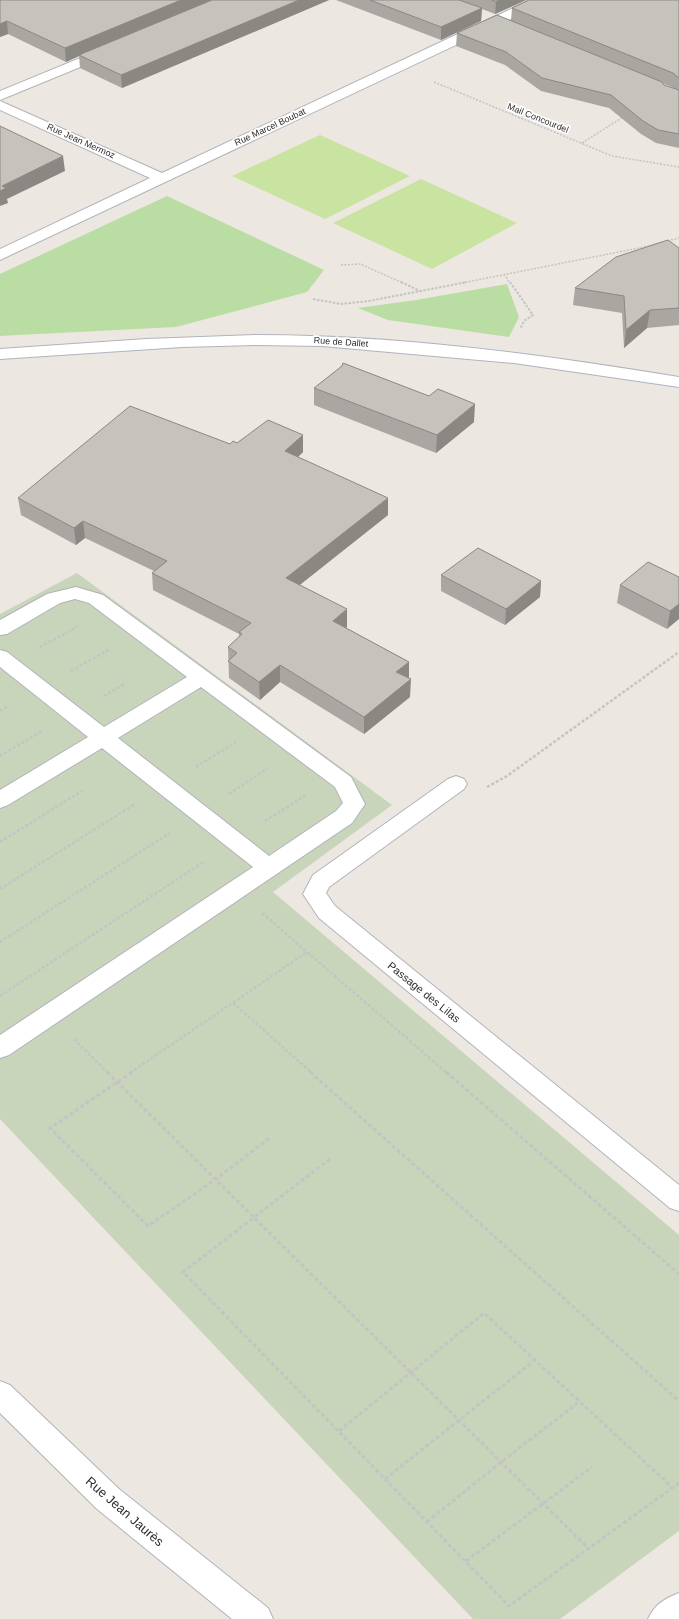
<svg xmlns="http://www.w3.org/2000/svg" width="679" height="1619" font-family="Helvetica,sans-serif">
<rect width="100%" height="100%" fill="#ede7e1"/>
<path fill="#badda4" d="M167,196L324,270L307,292L176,327L0,336V274Z
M507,284L519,317L509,337L388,320L358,308L416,300Z"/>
<path fill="#c8d5ba" d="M77,573L392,805L273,892L679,1235V1531L560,1619H473L0,1119V614Z"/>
<path fill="#c9e3a1" d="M320,135L410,176L325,219L232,176Z
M421,179L517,223L432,269L333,223Z"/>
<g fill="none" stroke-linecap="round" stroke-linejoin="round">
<defs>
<path id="minor" d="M530,0H546L545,3L0,260V249L150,178L0,110V101L162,173Z
M107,47L112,48L114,51L112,54L0,100V91Z
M255,335C397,335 539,354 679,377V387L514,363L322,346L255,345L182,347L0,359V349L146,339Z
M76,587L103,595L351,777L365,804L352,823L9,1055L0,1058V1035L253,867L102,748L8,805L0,808V790L88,737L0,667V650L7,652L104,727L187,677L89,603L75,599L60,603L7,634L0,635V620L47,594ZM201,687L335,787L343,803L336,811L269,856L118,738Z
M456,776L464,779L467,784L464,789L329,887L326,893L335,906L679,1185V1211L670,1208L319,918L303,894L313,875L448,779Z
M0,1381L10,1385L119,1489L268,1608L273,1619H232L97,1509L0,1413Z
M679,1593V1619H648C655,1604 664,1599 679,1593Z"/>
</defs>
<use href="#minor" stroke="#b1b3bc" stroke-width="2"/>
<path stroke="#c4c4c4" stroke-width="1.5" stroke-dasharray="2 1.5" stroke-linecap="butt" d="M434,82L612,156L679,167
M582,143L623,117
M341,265L360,264L403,283
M504,274L510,283
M462,283L644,247L679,238"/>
<path stroke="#c4c4c4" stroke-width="2" stroke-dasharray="2.5 1.5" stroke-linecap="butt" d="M401,282L420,291
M510,282L533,315L524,321L520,329
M313,299L341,304L369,301L467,282
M62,635L78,626"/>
<path stroke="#c4c4c4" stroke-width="2.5" stroke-dasharray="3 2" stroke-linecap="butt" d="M40,647L64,634
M71,671L110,649
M104,696L124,684
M0,711L9,706
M0,756L42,731
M196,767L236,742
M487,787L507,776L679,652
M229,794L268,768
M265,821L306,795
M0,842L82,791
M0,889L135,804
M262,913L447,1073
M0,942L170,833
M0,996L205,861
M233,1003L312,1073
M74,1039L108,1073
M130,1073L307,952"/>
<path stroke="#c4c4c4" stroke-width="3" stroke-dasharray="4 2.5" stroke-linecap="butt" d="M107,1072L588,1548
M132,1072L50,1128L148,1226L216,1179L271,1137
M310,1072L679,1401
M446,1072L679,1274
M330,1159L183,1272L509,1606L679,1483
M339,1431L484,1313L673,1488
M385,1479L535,1360
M427,1522L501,1462L579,1402
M466,1561L592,1467"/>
<use href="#minor" fill="#fff" fill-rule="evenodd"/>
</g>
<path fill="#aaa7a2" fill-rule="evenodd" d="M0,0H329L122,88L80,68L79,56L66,62L8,34L0,37Z
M336,0H526L495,14L482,9L481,21L441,40Z
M679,0V148L656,143L641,134L609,108L541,91L505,65L456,46L457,33L511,20L512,8ZM662,83L672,87L673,88L664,85Z
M679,248V325L647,328L624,348L622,313L573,305L575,288Z
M314,388L474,422L436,453L314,405Z
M303,435V452L298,457L388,515L299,585L347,627L346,628L409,662V679L410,697L364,734L280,682L260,700L229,678L228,647L239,637V634L153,590L152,573L154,571L85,538L76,545L21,515L18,498L230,444Z
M441,575L541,581L540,597L505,625L441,591Z
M679,577L667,629L617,603L620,585Z"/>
<path fill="#8b8884" d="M181,0H212L79,55V56L66,62L65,48Z
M299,0H329L122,88L121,75Z
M499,0H526L495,14L496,2Z
M482,8L481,21L441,40V27Z
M7,21L8,34L0,37V24Z
M63,156L65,171L7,199L8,203L0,206V191L2,186Z
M650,310L647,328L624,348L626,330Z
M475,404L474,422L436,453L437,435Z
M303,435V452L286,468L285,451Z
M388,498V515L286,596V578Z
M83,521L85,538L76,545L74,528Z
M541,581L540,597L505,625L506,609Z
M679,604V619L667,629L670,611Z
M347,609V627L333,638V621Z
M409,662V679L396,672Z
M280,665V682L260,700L259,682Z
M411,679L410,697L364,734V717Z"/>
<path fill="#c6c2bc" stroke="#8b8884" d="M0,0H181L65,48L7,21L0,24Z
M212,0H299L121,75L79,55Z
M370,0H459L482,8L441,27Z
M492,0H499L496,2Z
M529,0H679V78L673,73L512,8Z
M497,15L662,82L664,85L679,90V134L658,130L643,121L611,95L542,78L506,52L457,33Z
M0,126L63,156L2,186L6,188L0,191Z
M668,240L679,248V308L650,310L626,330L624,296L575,288L616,257Z
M343,363L429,396L438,389L475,404L437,435L314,388L342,366Z
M130,406L230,444L233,441L237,443L268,420L303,435L285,451L388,498L286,578L347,609L333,621L409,662L396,672L411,679L364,717L280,665L259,682L228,661L237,653L228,647L242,634L239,632L251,623L152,573L167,561L83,521L74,528L18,498Z
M478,548L541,581L506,609L441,575Z
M648,562L679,577V604L670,611L620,585Z"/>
<g text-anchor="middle" stroke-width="3.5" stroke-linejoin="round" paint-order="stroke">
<g font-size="9" fill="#2d2d2d" stroke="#fff">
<text transform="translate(538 118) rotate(22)" y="3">Mail Concourdel</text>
<text transform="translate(270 127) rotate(-25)" y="3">Rue Marcel Boubat</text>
<text transform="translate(81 141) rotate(24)" y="3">Rue Jean Mermoz</text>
<text transform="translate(341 342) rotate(4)" y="3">Rue de Dallet</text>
</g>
<g font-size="11" fill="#2d2d2d" stroke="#fff">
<text transform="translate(424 992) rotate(39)" y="4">Passage des Lilas</text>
</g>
<g font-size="13" fill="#2d2d2d" stroke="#fff">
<text transform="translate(125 1511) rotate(41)" y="5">Rue Jean Jaurès</text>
</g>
</g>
</svg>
